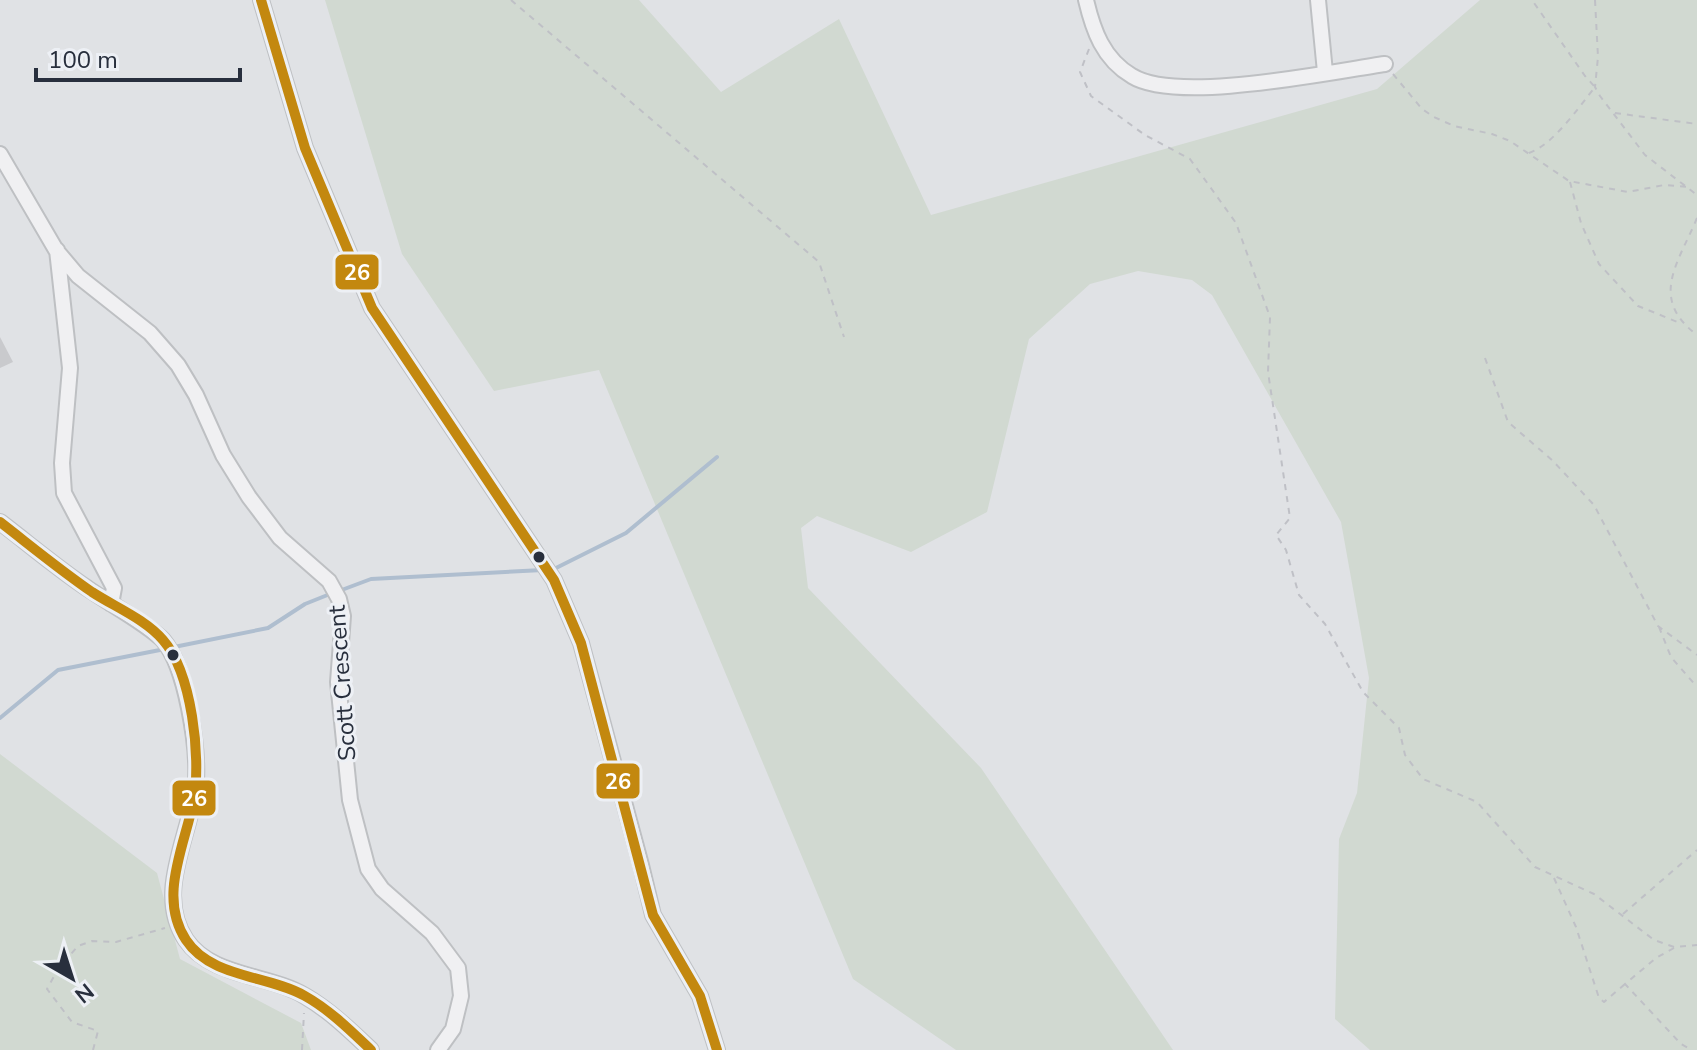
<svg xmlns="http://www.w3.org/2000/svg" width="1697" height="1050" font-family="'Nunito Sans',sans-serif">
<rect width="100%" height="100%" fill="#e0e2e5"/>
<path fill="#d1d9d1" d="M325,0H639L721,92L839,19L931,215L1377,89L1480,0H1697V1050H1370L1335,1019L1339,839L1357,793L1369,678L1341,522L1212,295L1192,280L1138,271L1090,284L1029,339L987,512L911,552L817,516L801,528L808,588L981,768L1173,1050H956L853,979L599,370L494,391L402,254Z
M0,754L157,873L180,959L301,1023L311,1050H0Z"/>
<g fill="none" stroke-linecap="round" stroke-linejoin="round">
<path stroke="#afbecf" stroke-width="4" d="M552,570L626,533L717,457
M339,591L371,579L543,570
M174,647L268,628L305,604L330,594
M0,718L58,670L165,649"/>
</g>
<path fill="#c9cacd" d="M0,337L13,362L0,368Z"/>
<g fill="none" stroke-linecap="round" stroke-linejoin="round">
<defs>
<path id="minor" d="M261,0L305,148L372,308L554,580L581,643L641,865L653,915L700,996L717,1050
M1086,0C1093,30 1103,59 1132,76C1177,104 1329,72 1385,64
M1318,0L1325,72
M0,154L56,250L78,276L150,333L178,365L196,395L223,455L249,497L280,538L329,581L339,599L343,616L338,682L350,800L368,869L382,889L432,933L458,968L461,996L453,1029L438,1050
M57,250L70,368L62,463L64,493L114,588L111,604
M0,522C29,544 57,568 87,588C107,602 147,624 163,640C186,667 198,746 196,781C193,832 153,892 186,940C211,977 269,974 305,996C329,1010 351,1031 371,1050"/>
</defs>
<use href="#minor" stroke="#bec0c3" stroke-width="18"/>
<path stroke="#bfc0c6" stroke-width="2" stroke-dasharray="6 6" stroke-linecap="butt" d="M511,0L819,262L844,337
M1595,0L1598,57L1595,87L1600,96L1645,155L1697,195
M1089,49L1080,72L1091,96L1145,135L1190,159L1236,223L1270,317L1268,372L1290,518L1276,535L1286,550L1299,595L1325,624L1363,692L1399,728L1405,755L1423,779L1477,802L1535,867L1594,894L1654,940L1674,947L1697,945
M1393,74L1422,109L1434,117L1454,126L1492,134L1510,141L1569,181L1628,192L1664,185L1688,187
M1615,113L1697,124
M1529,153C1553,145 1579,107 1595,87L1585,76L1532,0
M1570,182L1581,223L1599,264L1638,306L1680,323
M1697,218C1679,262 1648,298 1697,335
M1485,358L1508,422L1552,460L1594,505L1658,626L1697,655
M1659,627L1671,657L1697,687
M1554,878L1576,927L1599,998L1604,1002L1625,984
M1623,914L1697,850
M1674,948L1656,958L1625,984L1681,1044L1692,1050
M93,1050L98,1031L72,1022L47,989L58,969L78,946L92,941L116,942L165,928
M302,1050L304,1013"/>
<use href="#minor" stroke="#f0f0f2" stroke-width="14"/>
<defs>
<path id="bus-1" d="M261,0L305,148L372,308L554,580L581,643L653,915L700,996L717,1050
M0,522C31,546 60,570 92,592C115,607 145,619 163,640C192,673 201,757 194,798C186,844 157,896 186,940C211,978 268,975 305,996C330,1010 351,1031 371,1050"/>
</defs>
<use href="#bus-1" stroke="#edf0f5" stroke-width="16"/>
<use href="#bus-1" stroke="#c3880f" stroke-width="10"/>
</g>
<g fill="#282f3d" stroke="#edf0f5" stroke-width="3">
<circle cx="539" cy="557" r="7"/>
<circle cx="173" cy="655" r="7"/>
</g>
<g text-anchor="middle" stroke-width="6" stroke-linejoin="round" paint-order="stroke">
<g font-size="24" fill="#282f3d" stroke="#edf0f5">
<text transform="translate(342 683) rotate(-94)" y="8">Scott Crescent</text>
</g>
</g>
<g stroke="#edf0f5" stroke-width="3">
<rect x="334" y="253" width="46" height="38" rx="8" fill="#c3880f"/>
<rect x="595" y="762" width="46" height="38" rx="8" fill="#c3880f"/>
<rect x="171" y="779" width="46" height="38" rx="8" fill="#c3880f"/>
</g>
<g font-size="22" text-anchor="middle" font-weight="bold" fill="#fff">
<text x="357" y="280">26</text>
<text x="618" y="789">26</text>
<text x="194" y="806">26</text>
</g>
<g transform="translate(72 978) rotate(141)" stroke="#edf0f5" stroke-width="6" paint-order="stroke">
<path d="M0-6L14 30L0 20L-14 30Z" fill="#282f3d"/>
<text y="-12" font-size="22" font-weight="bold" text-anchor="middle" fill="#282f3d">N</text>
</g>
<path d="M36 68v12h204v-12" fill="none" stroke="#282f3d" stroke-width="4"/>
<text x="48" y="68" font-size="24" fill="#282f3d" stroke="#edf0f5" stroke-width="6" paint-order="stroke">100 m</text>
</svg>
